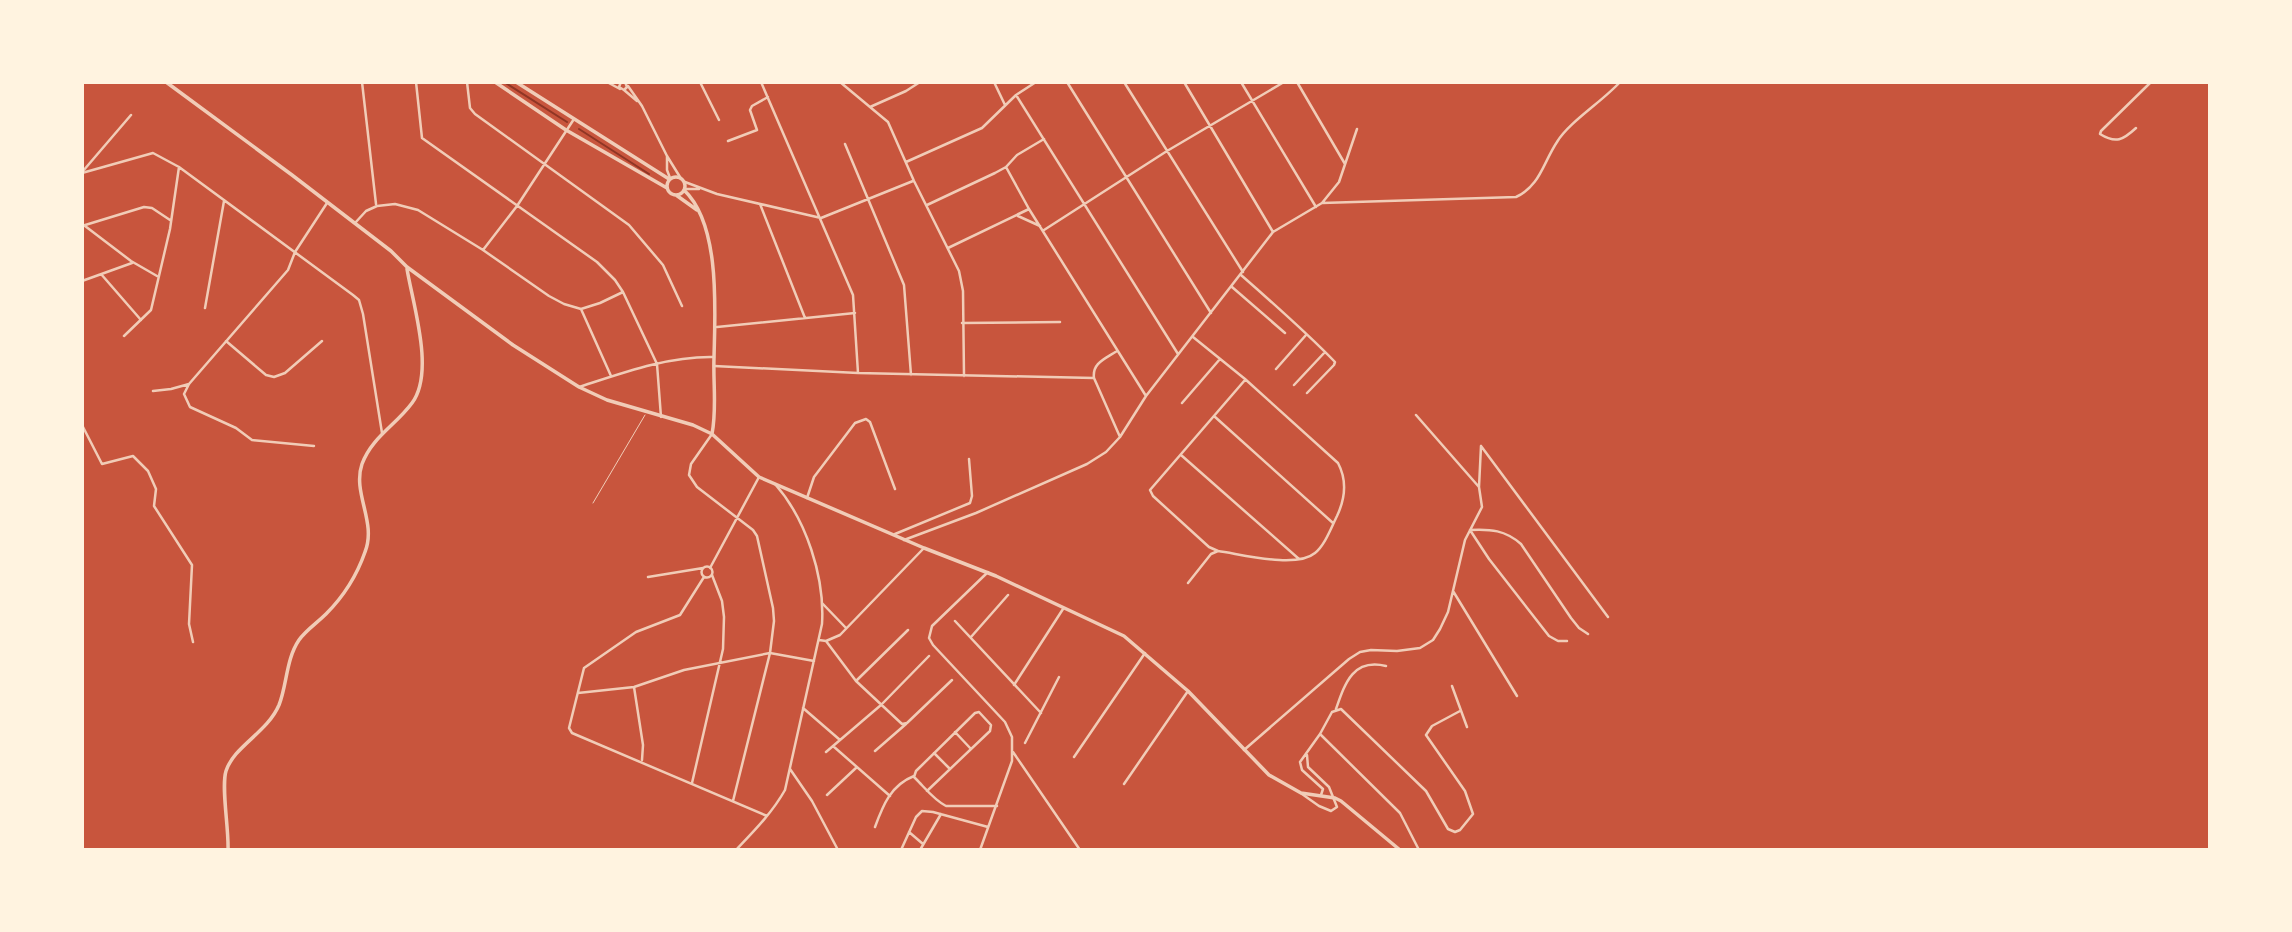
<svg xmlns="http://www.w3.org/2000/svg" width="2292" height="932" font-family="Ubuntu,sans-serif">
<rect width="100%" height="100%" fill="#c8553d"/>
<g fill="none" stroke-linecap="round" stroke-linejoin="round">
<path stroke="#8f3625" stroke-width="2" d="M504,82L567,122
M579,129L649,174"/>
<path stroke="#f1ccb7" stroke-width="1" d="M593,503L645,415"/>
<path stroke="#f1ccb7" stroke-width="2.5" d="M362,82L376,204
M416,82L422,138L597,262L615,280L623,292L657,364L661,417
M467,82L470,108L475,114L629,225L663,265L682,306
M607,82L620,89
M621,82L619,87L624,90L627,87L625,82
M700,82L719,120
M761,82L853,295L858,373
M840,82L888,122L914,181L959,271L963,291L964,376
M994,82L1005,105
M1067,82L1211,313
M1124,82L1243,272
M1184,82L1273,232
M1241,82L1316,207
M1297,82L1345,164
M628,86L642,106L667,156L680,177
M624,90L637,101
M1016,95L1178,354
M870,107L906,91L920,82
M2136,128C2123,140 2116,144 2100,134L2101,131L2151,82
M728,141L757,130L750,110L752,106L768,97
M845,144L904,285L911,375
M667,156V170L670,178
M906,162L982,128L1016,95L1036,82
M1006,167L1029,209L1146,396
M83,171L131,115
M82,173L153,153L179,167L353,295L359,300L363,314L382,433
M685,182L717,194L821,218L913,181
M685,189H699
M1322,203L1516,197C1540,186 1543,163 1557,142C1569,122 1603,101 1620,82
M760,204L805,318
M927,205L995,173L1006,167L1017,155L1044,139
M1018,216L1040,226
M355,223L366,211L377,206L395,204L418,210L483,250L549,296L564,304L581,309L611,376
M82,226L144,207L152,208L170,220
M85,226L131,261L157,276
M1044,230L1167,151L1284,82
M948,248L1029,209
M483,250L517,206L574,119
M101,274L141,320
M1241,275C1273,303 1305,331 1335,362L1334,365L1307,393
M82,281L132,263
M1232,287L1285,333
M205,308L224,201
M581,309L600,303L623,292
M962,323L1060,322
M717,327L855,313
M124,336L151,310L170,229L179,167
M226,341L266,375L274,377L285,373L322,341
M1117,351C1105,359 1092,363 1094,378L1120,437
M714,366L858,373L1094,378
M1276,369L1306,335
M1294,385L1325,352
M579,387C622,373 668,356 714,357
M153,391L171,389L189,384
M1182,403L1220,359
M1416,415L1479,487
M1214,416L1333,523
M82,425L102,464L133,456L148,471L156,489L154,506L192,565L189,624L193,642
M712,434L691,464L689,475L697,487L753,530L757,536L773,608L774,621L770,653L733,801
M314,446L252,440L236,428L190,407L184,394L189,384L288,270L295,252L327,203
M1481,446L1608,617
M1181,455L1299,559
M807,498L814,477L855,423L866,419L870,422L895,489
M895,534L970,503L972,496L969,459
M904,540L976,513L1087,464L1106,452L1120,437L1146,396L1273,232L1322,203L1339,182L1357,129
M1218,551L1209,547L1153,496L1150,490L1245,380
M701.5 572a5.5 5.5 0 1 1 11 0a5.5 5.5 0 1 1-11 0Z
M710,568L759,477
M648,577L703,568
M704,577L680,615L636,632L584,668L569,728L572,733L767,816
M1188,583L1211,554L1218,551C1241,554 1296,569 1315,553C1325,545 1331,528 1337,516C1345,499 1347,480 1338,463L1245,379L1193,337
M1453,591L1517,696
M822,603L846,628
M955,621L1041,713
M971,637L1008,595
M819,640L826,641L840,635L924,548
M826,641L856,681L902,724L907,723L952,680
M1567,641H1558L1549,636L1489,559L1470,530C1491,529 1505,530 1521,544L1571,618L1579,628L1588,634
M856,681L908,630
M1014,685L1063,609
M1452,686L1467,727
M634,687L643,745L642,760
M578,693L634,687L684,670L770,653L814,661
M803,708L840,740
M1336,709C1345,683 1353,658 1386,666
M955,732L971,749
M1320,734L1400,813L1419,850
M1025,743L1059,677
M833,746L890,796
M1244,750L1349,659L1360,652L1371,650L1397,651L1420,648L1433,640L1440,629L1448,612L1465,540L1482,507L1479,487L1481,446
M875,751L906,724
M826,752L881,705L929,656
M1013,752L1080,850
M934,753L949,768
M1074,757L1145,653
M790,769L812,801L838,850
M692,783L723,649L724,617L722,601L712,575
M1124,784L1188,691
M927,791L990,731L991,725L979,712L975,713L916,771L914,777L916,779C925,788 934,800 946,806H997
M1302,794L1319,806L1331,811L1337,807L1329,787L1308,767L1307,755
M827,795L857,767
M1321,795L1323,789L1302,770L1300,762L1320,734L1332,712L1341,709L1426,791L1448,829L1455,832L1460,830L1473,814L1465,791L1426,735L1432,726L1460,711
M875,827C883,805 891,785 914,776
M909,832L923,844
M736,850C754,831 772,813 785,790L822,624C825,577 806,519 775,484
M901,850L916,817L922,811L933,812L988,827
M920,850L941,814
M980,850L1012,761V737L1005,722L933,645L929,638L932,626L988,572"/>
<path stroke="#f1ccb7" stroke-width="3.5" d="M166,82L292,175L391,251L407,267L513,345L579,387L607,400L693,425L712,434L759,477L924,548L996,576L1124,636L1188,691L1269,775L1301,793L1335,798L1341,801L1400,850
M495,82L566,130L667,188
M516,82L669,179
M667 186a9 9 0 1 1 18 0a9 9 0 1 1-18 0Z
M684,190C721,225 715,312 714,358C713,383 717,409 712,434
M676,195L697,210
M228,850C229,829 221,787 226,771C234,746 267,733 279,705C287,685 286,659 299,640C306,630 317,623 326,614C343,597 357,575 365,552C377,522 352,493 362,464C372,437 396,425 412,403C435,372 413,305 407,269"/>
</g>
<rect width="2292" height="932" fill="none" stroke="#fff3e0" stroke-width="168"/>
</svg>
